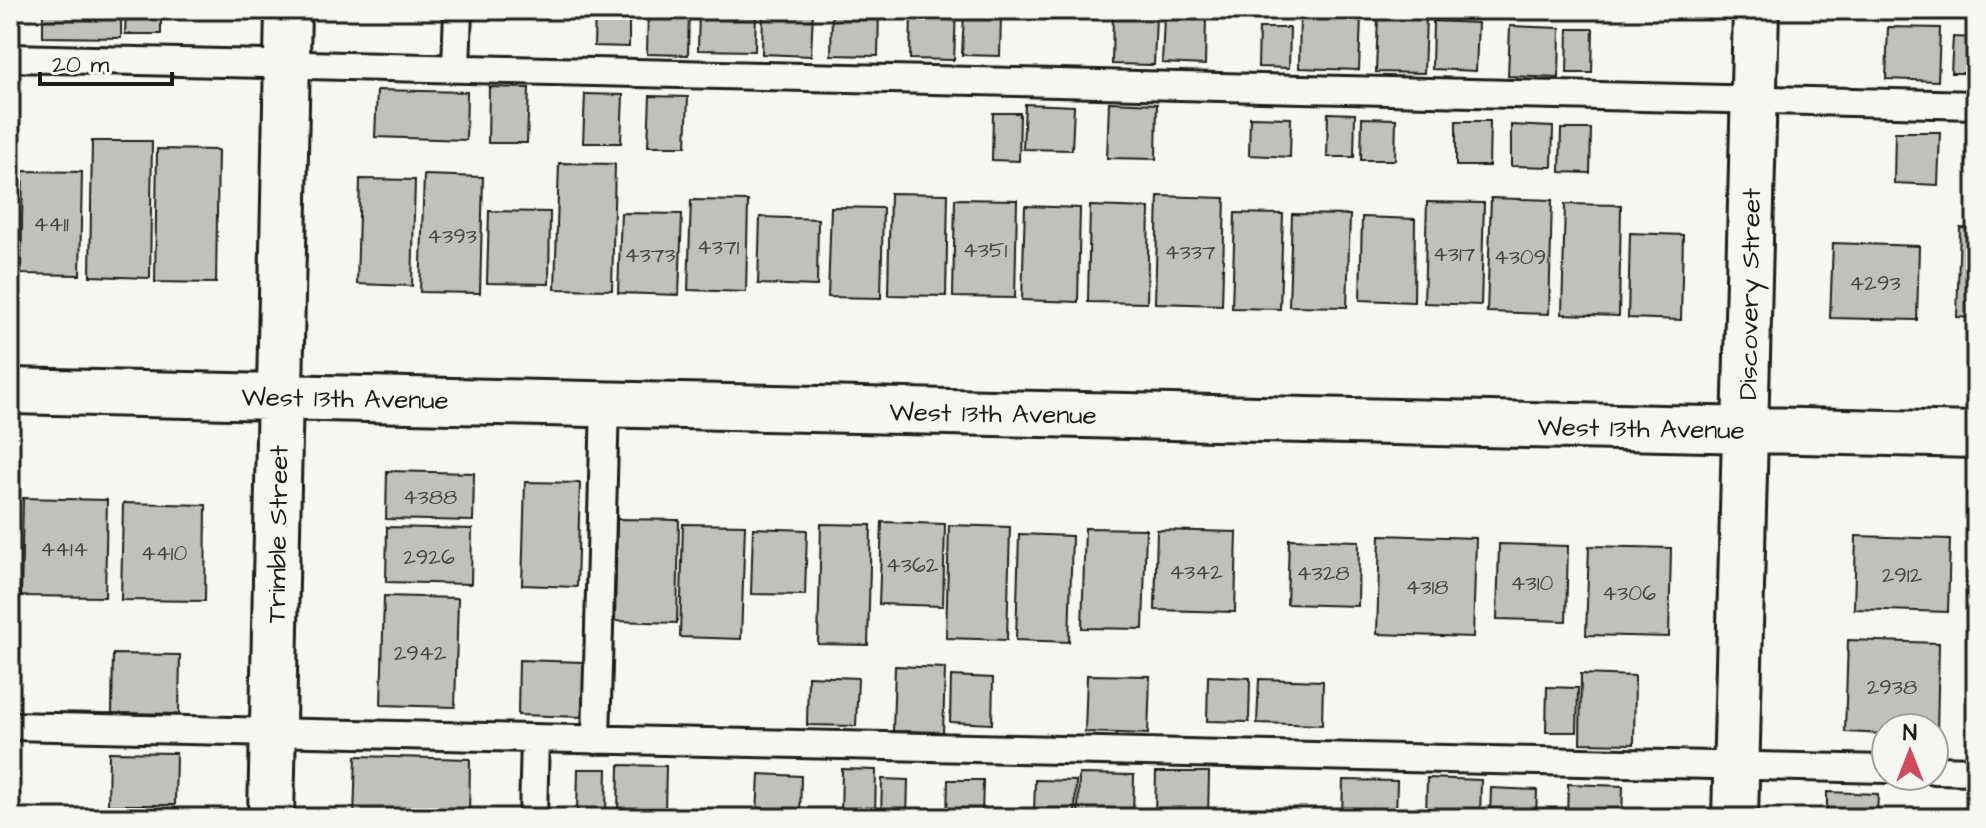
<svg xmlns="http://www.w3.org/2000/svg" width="1986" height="828" font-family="'Architects Daughter',sans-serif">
<rect width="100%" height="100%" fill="#f6f6f2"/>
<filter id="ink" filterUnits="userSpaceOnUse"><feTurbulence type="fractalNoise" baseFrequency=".0125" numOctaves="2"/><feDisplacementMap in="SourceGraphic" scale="16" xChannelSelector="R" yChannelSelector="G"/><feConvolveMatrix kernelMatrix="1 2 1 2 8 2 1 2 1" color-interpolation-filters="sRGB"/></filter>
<g filter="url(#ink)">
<path fill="#c0c0bd" stroke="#1c1c1c" stroke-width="2" d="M43,10H121V38L43,37Z
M126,10H161V34H125Z
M595,10H629V47L594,46Z
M648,10H689L688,55L647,54Z
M699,10H756L755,51L698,50Z
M763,10H813L811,56L762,54Z
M832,10H879L878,56L831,55Z
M911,10H956L954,60L910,59Z
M964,14L1001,15L1000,56L962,55Z
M1113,14L1156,16L1154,65L1112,64Z
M1300,14L1361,16L1359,70L1299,68Z
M1164,17H1206L1205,65L1162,63Z
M1378,17L1426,18L1424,73L1376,72Z
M1433,21L1478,23L1476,71L1432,69Z
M1510,26L1560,28L1559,78L1508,76Z
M1888,27L1940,28L1938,81L1886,79Z
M1259,28H1290L1289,68L1258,67Z
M1568,29H1593L1592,73H1567Z
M1953,37L1976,38V73H1951Z
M489,87L529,88L527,143H488Z
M377,90L467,92L466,140L375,137Z
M585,94L623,95L621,143H583Z
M650,96L688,97L686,146H648Z
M1109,102L1157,104L1156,159L1107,158Z
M1025,104L1074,106L1072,150L1023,149Z
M993,113H1020L1019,161L992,160Z
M1328,113L1355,114L1354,157H1327Z
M1250,117L1291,118L1290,157L1249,155Z
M1362,118L1396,119L1395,160H1361Z
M1456,121H1490L1489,166H1456Z
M1511,125L1553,127L1552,167L1511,166Z
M1561,129H1591L1590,173L1560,172Z
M1895,132H1940L1938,185L1894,183Z
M92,141H152L150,278L90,276Z
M157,149L218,150L216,283L155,282Z
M559,163L615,164L612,290L555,289Z
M23,171L82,172L80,275L21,274Z
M10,174H17L16,255H10Z
M424,175L483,177L480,293L420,292Z
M360,179L415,180L412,286L357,284Z
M890,193L948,194L946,296L888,295Z
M1158,196L1225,198L1222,305L1155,303Z
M1491,198L1552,200L1549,314L1487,312Z
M955,199L1017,200L1015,298L953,297Z
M691,200L748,201L746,292L688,290Z
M1427,202L1484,203L1481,305L1424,303Z
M1565,204L1621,205L1619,316L1562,314Z
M1025,206L1080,208L1078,302L1022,300Z
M1090,206L1149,208L1147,303L1088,302Z
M831,207L883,208L881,298L828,297Z
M489,211L550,212L549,284L487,283Z
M621,213L682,214L679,295L618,293Z
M1235,213L1283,214L1280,309L1232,308Z
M1292,214L1350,215L1347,307L1289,306Z
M760,217L818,219L817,286L758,284Z
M1362,217L1415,219L1414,302L1360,300Z
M1960,228L1976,229V318L1957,317Z
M1630,233L1683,235L1681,320L1628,318Z
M1833,243L1919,246L1917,320L1830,318Z
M387,471L474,473L473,521L386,519Z
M525,482L580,483L577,587L522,585Z
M23,498L107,500L105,597L21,596Z
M123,503L206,505L205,601L121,600Z
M617,519L679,520L677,623L615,621Z
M882,522L945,524L943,606L879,604Z
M683,524L745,525L741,639L680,637Z
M821,524L871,525L868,645L818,644Z
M949,525L1010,527L1007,640L946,638Z
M387,527L472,529L471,584L386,582Z
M753,528L807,530L805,595L751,594Z
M1085,528L1146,529L1143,629L1082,628Z
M1157,530L1237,532L1235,612L1155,610Z
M1019,534L1072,536L1069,642L1016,640Z
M1380,535L1476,538L1473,637L1377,634Z
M1856,536L1950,539L1948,612L1854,609Z
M1289,539L1359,541L1358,606L1287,604Z
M1499,544L1568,546L1566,621L1497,619Z
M1589,546L1671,548L1669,637L1586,635Z
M384,596L458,598L455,707L381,705Z
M1848,640L1939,643L1937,735L1934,728H1886V734L1845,732Z
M113,654L180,655L179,714L112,713Z
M519,660L584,662L583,717L518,715Z
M895,666L945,668L943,732L893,731Z
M1581,674L1635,676L1634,744L1580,743Z
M1087,675L1150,676L1148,734L1085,732Z
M808,676L858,678L856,726L807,725Z
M951,676L993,678L992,724L950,722Z
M1208,676L1250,678L1249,722L1207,721Z
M1259,679L1323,681L1322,725L1257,723Z
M1547,687L1578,688L1577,732H1546Z
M109,752L176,753L175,805H108Z
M356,756L470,759L469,818H354Z
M619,765L666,766L665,811H618Z
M578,769H607L606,814L577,813Z
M842,769L876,770L875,818H841Z
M1156,772H1209L1208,818H1155Z
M759,774L801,776L800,818L757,816Z
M1079,774L1134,775L1133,818H1078Z
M1427,778L1481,780L1480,818H1426Z
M882,779L908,780L907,818H881Z
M948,780H983L982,818H947Z
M1035,780L1076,781L1075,816L1034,814Z
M1343,780L1397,781L1396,818H1342Z
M1568,784L1623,786L1622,818H1567Z
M1491,788L1537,790L1536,818H1490Z
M1827,792L1878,794L1877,818H1827Z"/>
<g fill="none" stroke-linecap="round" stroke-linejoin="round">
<defs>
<path id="service" d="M10,58L1976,105
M456,68L458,10
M10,726L1886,769
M596,740L605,404
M1934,770L1976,771
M533,818L535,738"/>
<path id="minor" d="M10,391L1976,435
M271,818L288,10
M1735,818L1756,10"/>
</defs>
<use href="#service" stroke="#1c1c1c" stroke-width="32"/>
<use href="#minor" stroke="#1c1c1c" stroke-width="50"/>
<use href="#service" stroke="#f6f6f2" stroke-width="26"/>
<use href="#minor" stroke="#f6f6f2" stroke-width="44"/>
</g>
</g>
<g text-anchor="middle" stroke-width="6" stroke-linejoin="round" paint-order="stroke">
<g font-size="22" fill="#454544">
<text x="51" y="231">4411</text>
<text x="452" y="243">4393</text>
<text x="718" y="254">4371</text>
<text x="985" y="257">4351</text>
<text x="1190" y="259">4337</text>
<text x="1454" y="261">4317</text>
<text x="650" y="262">4373</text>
<text x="1520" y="264">4309</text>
<text x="1875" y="290">4293</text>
<text x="430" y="504">4388</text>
<text x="64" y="556">4414</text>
<text x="164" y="560">4410</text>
<text x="429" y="564">2926</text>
<text x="912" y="572">4362</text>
<text x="1196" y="579">4342</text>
<text x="1323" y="580">4328</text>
<text x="1902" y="582">2912</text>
<text x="1532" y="590">4310</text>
<text x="1427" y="594">4318</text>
<text x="1629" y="600">4306</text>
<text x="420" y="660">2942</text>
<text x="1892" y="694">2938</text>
</g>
<g font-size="26" fill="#1c1c1c" stroke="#f6f6f2">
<text transform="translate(1749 294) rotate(-89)" y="9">Discovery Street</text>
<text transform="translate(345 398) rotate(1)" y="9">West 13th Avenue</text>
<text transform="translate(993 413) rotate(1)" y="9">West 13th Avenue</text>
<text transform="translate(1641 428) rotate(1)" y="9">West 13th Avenue</text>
<text transform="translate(277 534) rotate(-89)" y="9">Trimble Street</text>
</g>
</g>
<rect width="1986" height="828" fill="none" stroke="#f6f6f2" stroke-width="40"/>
<rect x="20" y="20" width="1946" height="788" fill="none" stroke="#1c1c1c" stroke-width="3" filter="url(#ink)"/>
<g transform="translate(1910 752)"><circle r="38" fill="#f6f6f2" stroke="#9f9f9c" stroke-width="2"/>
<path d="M0-6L14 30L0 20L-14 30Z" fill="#d1495b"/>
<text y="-12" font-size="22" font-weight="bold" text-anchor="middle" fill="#1c1c1c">N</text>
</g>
<path d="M40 72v12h132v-12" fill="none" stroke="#1c1c1c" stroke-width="4"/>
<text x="52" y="72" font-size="24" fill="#1c1c1c" stroke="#f6f6f2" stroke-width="6" paint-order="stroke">20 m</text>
</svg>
